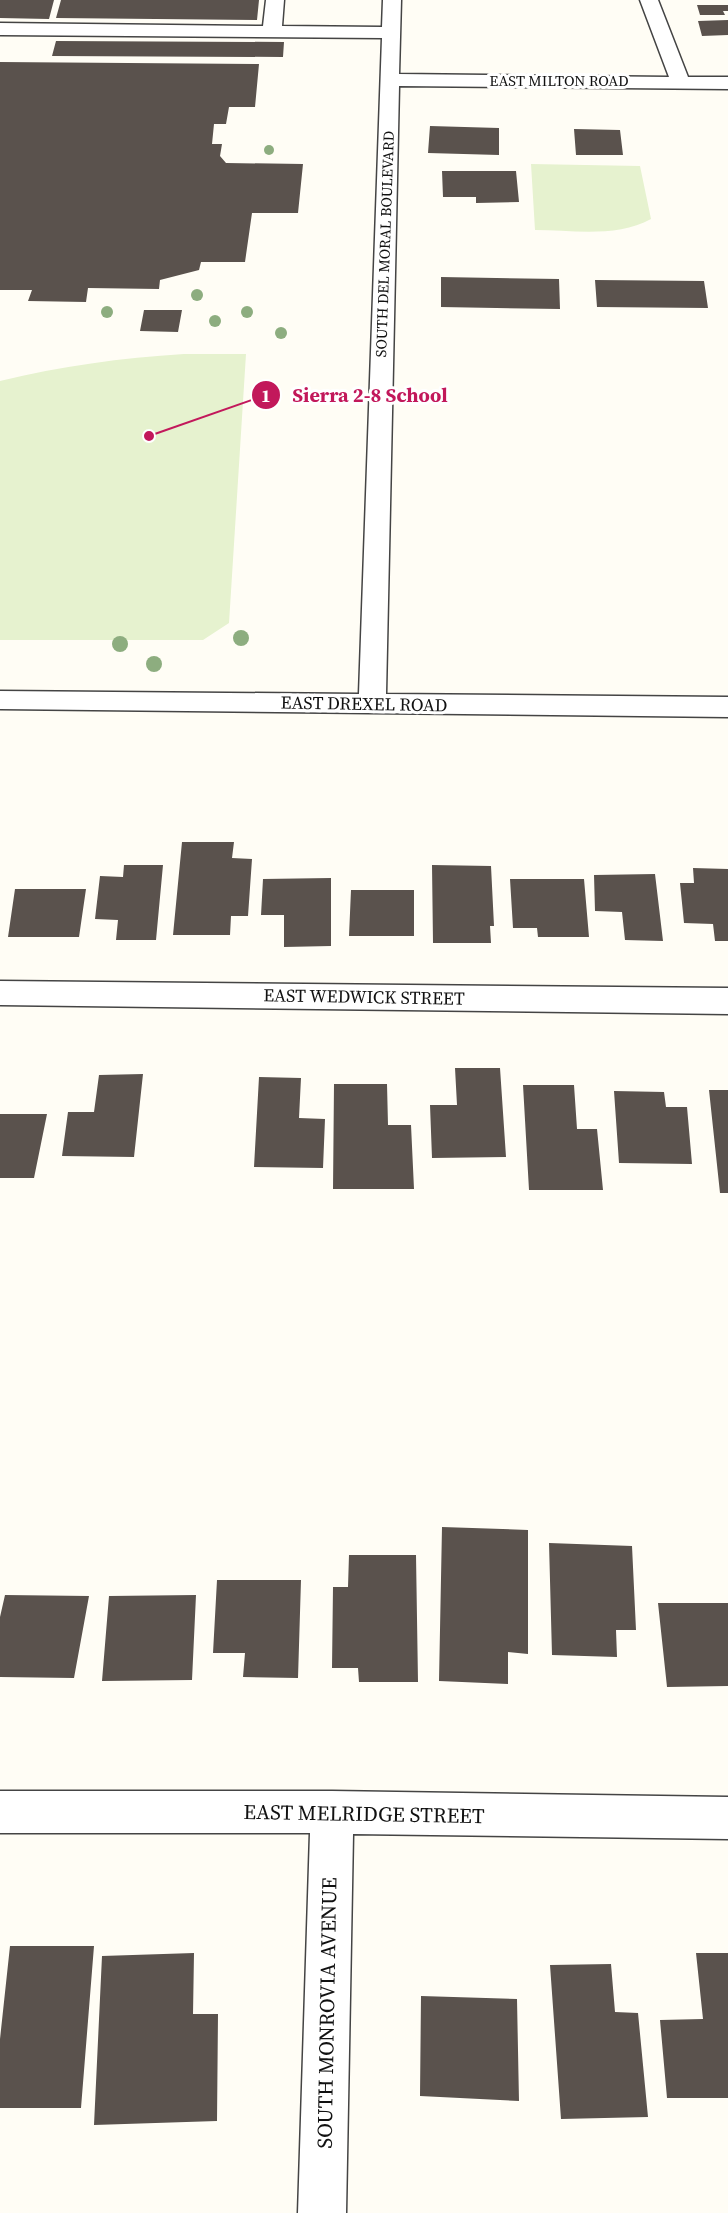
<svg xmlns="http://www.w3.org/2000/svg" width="728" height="2213" font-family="'Source Serif 4',serif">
<rect width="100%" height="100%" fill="#fffdf5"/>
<path fill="#e6f2cf" d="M531,164L640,166L651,219C617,238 572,230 535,230Z
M184,354H246L229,623L203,640H0V381C61,366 121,358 184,354Z"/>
<path fill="#5a524d" d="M0,0H54L49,19L0,18Z
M61,0H259L257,20L56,18Z
M697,5H728V11H723L725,15H700Z
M728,20V35L702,36L698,21Z
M56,41L284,42L283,57L52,56Z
M0,62L259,64L255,107H229L226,124H214L212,144H222L220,156L226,163L303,164L298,213H252L245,262H201L199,270L160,280L159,289L88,288L86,302L28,301L32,290H0Z
M430,126L499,128V155L428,153Z
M574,129L620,130L623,155H576Z
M442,171H516L519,202L476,203V197H443Z
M441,277L559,279L560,309L441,307Z
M595,280L704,281L708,308L597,307Z
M144,310H182L178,332L140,331Z
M182,842H234L232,858L252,859L248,916H231L230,935H173Z
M124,865H163L156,940H116L118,920L95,919L100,876L123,877Z
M432,865L491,866L494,926H490L491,943H433Z
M693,868L728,869V941H715L713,924L684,923L680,883H694Z
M655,874L663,941L625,940L622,912L595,911L594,875Z
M331,878V946L284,947V915H261L263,879Z
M510,879H584L589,937H538L537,928H513Z
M15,889H86L79,937H8Z
M351,890H414V936H349Z
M455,1068H500L506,1157L432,1158L430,1105H457Z
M143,1074L134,1157L62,1156L68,1112H94L99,1075Z
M259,1077L301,1078L299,1118L325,1119L323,1168L254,1167Z
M334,1084H387L388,1125H411L414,1189H333Z
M523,1085H574L577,1129H597L603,1190H529Z
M709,1090H728V1193H720Z
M614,1091L664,1092L666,1107H687L692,1164L619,1163Z
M0,1114H47L34,1178H0Z
M442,1527L528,1530V1654L508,1652V1684L439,1681Z
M549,1543L632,1546L636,1630H616L617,1657L552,1655Z
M349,1555H416L418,1682H359L358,1668H332L333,1587H348Z
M217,1580H301L298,1678L243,1677L245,1653H213Z
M5,1595L89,1596L74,1678L0,1677V1617Z
M196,1595L192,1680L102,1681L109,1596Z
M658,1603H728V1686L667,1687Z
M10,1946H94L81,2108H0V2039Z
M194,1953L193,2014H218L217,2121L94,2125L102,1956Z
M696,1953H728V2098H667L660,2020L703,2019Z
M611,1964L615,2012L638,2013L648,2117L561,2119L550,1965Z
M421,1996L517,1999L519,2101L420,2096Z"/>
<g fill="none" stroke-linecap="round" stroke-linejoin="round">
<defs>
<path id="minor" d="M266,0H284L282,26L382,27L383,0H401L399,74L669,77L640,0H658L688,77H728V89L399,86L386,694L728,697V717L0,709V691L359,694L382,38L0,35V23L263,26Z
M0,981L728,988V1014L0,1005Z
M0,1791H332L728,1797V1839L353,1834L346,2213H298L310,1833H0Z"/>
</defs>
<use href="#minor" stroke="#444" stroke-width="3"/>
<use href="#minor" fill="#fff" fill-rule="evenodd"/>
</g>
<g fill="#8dad7f">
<circle cx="269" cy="150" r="5"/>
<circle cx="197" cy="295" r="6"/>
<circle cx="107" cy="312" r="6"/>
<circle cx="247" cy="312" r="6"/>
<circle cx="215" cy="321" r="6"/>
<circle cx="281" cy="333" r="6"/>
<circle cx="241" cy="638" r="8"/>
<circle cx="120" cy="644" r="8"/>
<circle cx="154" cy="664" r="8"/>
</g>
<g text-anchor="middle" stroke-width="6" stroke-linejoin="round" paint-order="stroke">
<g font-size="15" fill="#111" stroke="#fff">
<text x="559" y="86">EAST MILTON ROAD</text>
<text transform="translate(385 244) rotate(-88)" y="5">SOUTH DEL MORAL BOULEVARD</text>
</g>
<g font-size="18" fill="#111" stroke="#fff">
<text transform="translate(364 704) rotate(1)" y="6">EAST DREXEL ROAD</text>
<text transform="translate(364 997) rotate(1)" y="6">EAST WEDWICK STREET</text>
</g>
<g font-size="21" fill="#111" stroke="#fff">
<text transform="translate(364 1814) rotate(1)" y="7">EAST MELRIDGE STREET</text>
<text transform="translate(327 2013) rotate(-89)" y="7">SOUTH MONROVIA AVENUE</text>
</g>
</g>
<path fill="none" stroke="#c2185b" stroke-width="2" d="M149 436L266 395"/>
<g fill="#c2185b" stroke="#fff" stroke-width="2">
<circle cx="149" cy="436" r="6"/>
<circle cx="266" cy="395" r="15"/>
</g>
<g font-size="18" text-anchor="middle" font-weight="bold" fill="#fff">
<text x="266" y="402">1</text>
</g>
<g font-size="20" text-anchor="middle" font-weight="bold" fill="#c2185b" stroke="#fff" stroke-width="6" stroke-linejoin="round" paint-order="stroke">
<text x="370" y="402">Sierra 2-8 School</text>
</g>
</svg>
